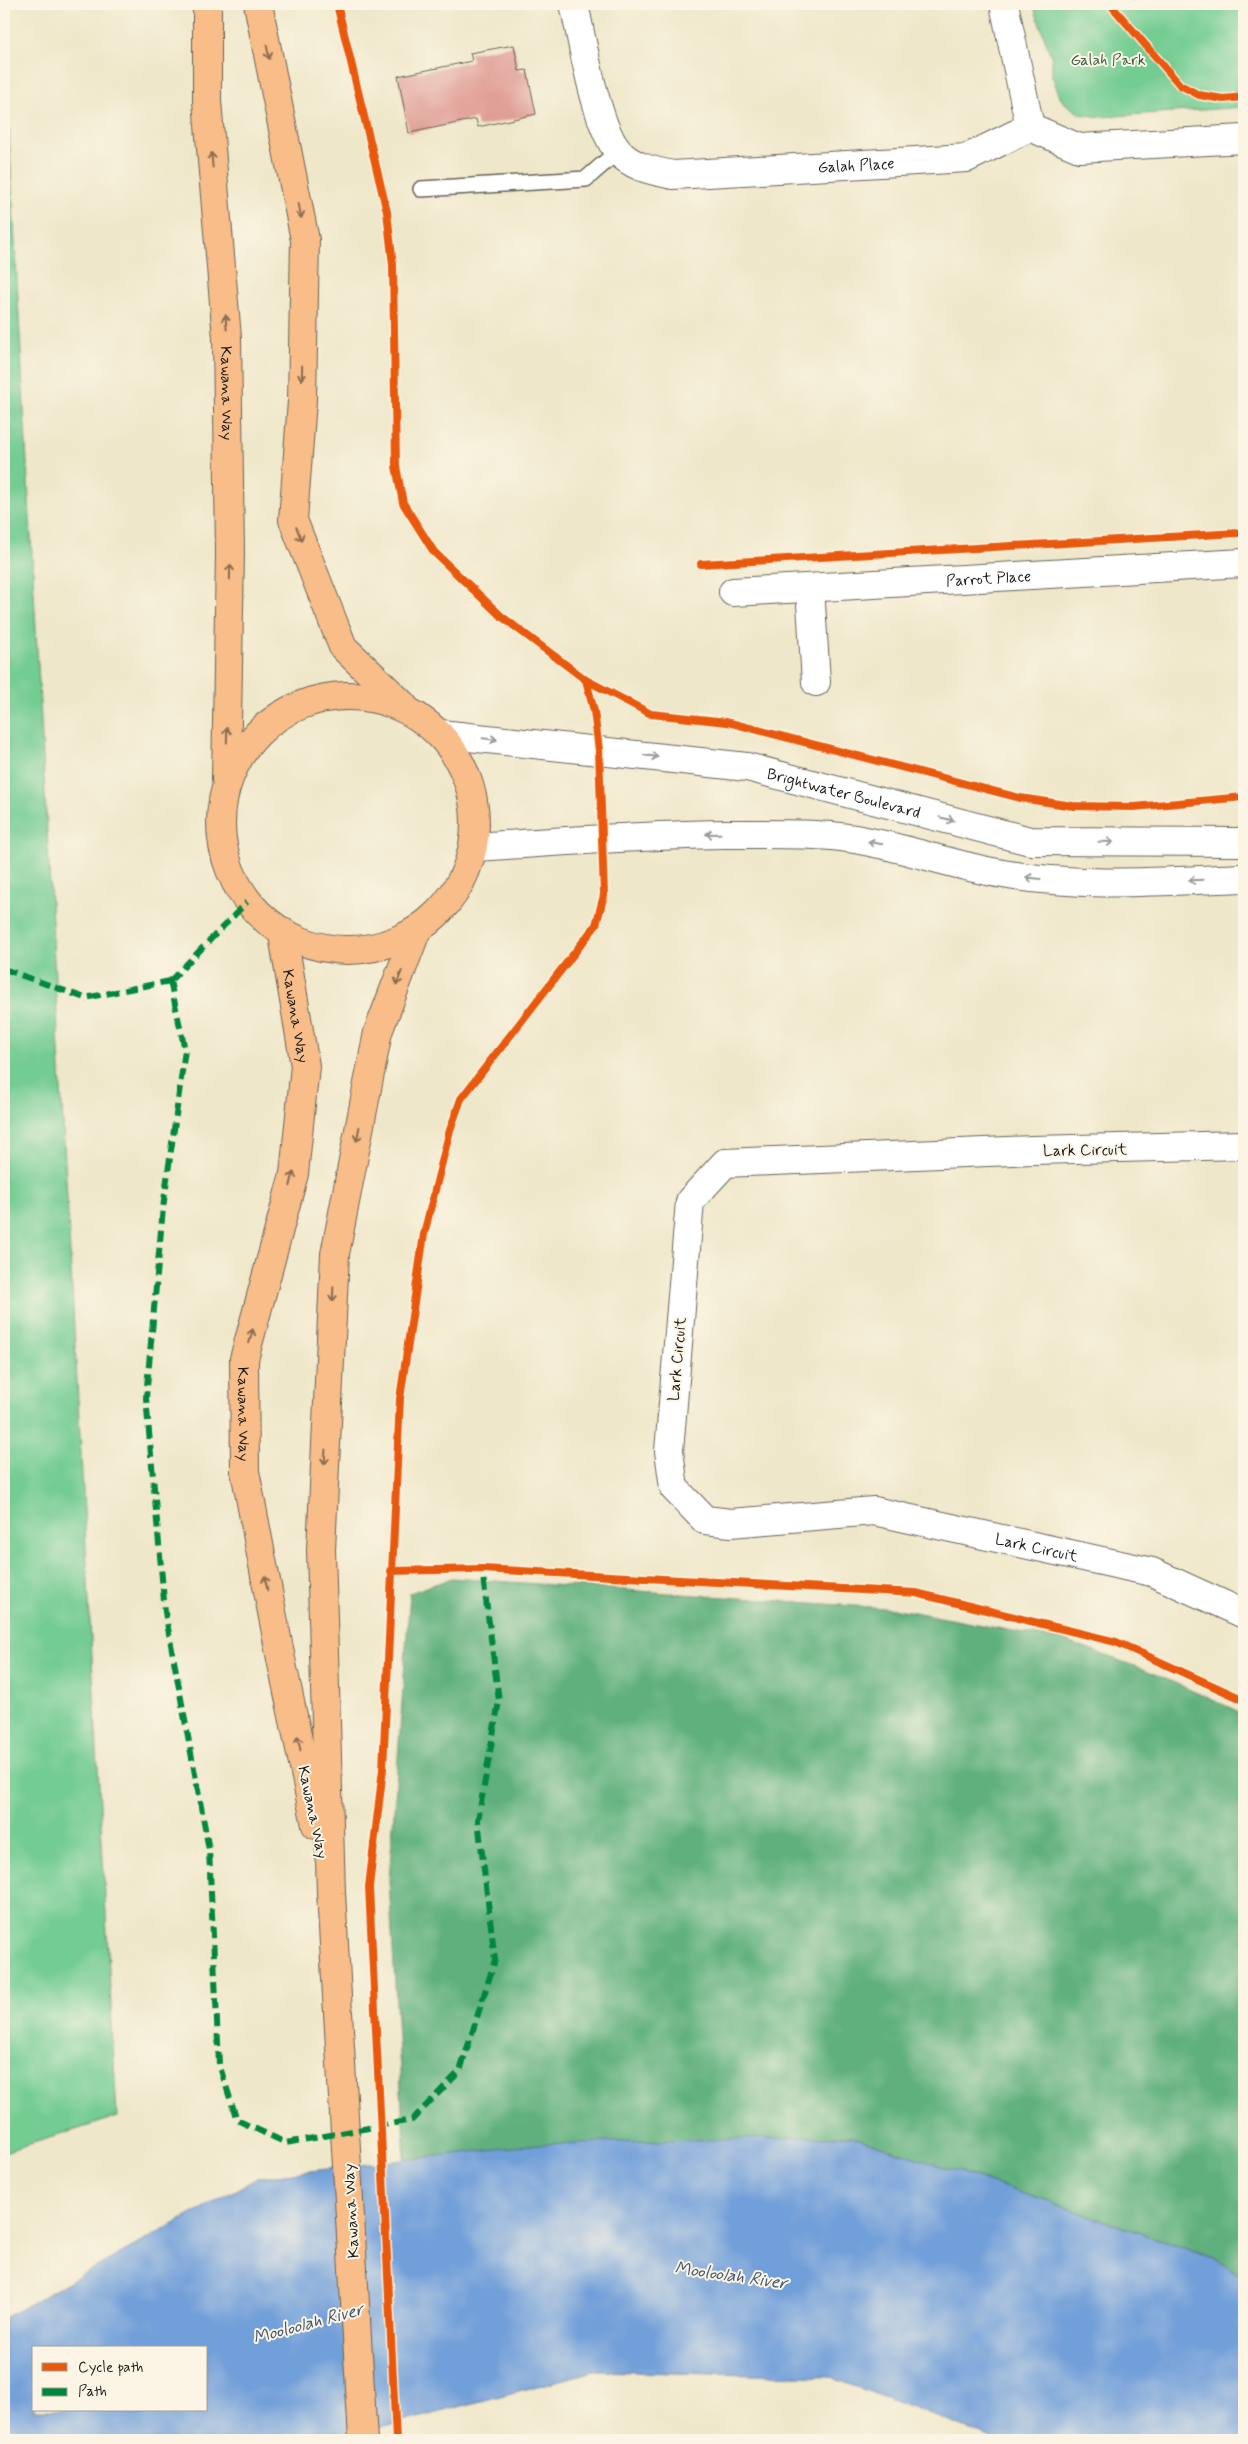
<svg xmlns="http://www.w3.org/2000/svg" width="1248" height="2444" font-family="Mynerve,sans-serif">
<rect width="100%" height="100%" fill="#fcf5e5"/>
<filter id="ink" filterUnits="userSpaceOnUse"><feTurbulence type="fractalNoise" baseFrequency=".02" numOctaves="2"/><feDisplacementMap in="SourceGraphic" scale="10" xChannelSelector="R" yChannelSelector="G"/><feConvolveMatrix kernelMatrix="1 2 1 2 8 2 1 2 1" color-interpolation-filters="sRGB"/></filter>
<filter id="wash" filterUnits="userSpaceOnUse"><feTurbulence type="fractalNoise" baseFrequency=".0096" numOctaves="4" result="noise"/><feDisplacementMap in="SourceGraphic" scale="20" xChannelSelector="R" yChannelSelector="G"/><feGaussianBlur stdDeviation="1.12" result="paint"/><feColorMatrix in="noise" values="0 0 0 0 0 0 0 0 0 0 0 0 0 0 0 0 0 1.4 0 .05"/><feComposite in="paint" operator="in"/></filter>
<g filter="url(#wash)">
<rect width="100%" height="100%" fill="#efe7c9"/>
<path fill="#73cc92" stroke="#487457" d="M1033,4H1244V107L1101,117L1080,114L1062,101L1052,76V59Z
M4,41L117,2117L4,2152Z"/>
<path fill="#5eb07c" stroke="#3d664c" d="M452,1578L898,1609L1065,1641L1148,1671L1244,1714V2277L1213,2257L851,2136L405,2160L389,1880L410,1593Z"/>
<path fill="#719fd9" stroke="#465e7a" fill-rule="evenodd" d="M851,2136L1213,2257L1244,2277V2440H997L830,2377L594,2371L335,2440H4V2318L259,2177L538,2144ZM34,2348H206V2410H34Z"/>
<g id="blocks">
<path fill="#e09f96" d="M514,45L519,71L527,70L536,114L478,127L476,119L409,133L398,76L472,61L470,53Z"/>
</g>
</g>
<g filter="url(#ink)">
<use href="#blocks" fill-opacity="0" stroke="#666359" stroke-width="1"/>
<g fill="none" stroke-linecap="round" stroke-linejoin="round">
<defs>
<path id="service" d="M421,189L586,179L618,151"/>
<g id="minor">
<path id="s1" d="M574,4C582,39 596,126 618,151C631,167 654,171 673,175L967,158L1030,127L1079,148L1244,139"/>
<path d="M1004,4L1030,127"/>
<path d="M810,588L816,682"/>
<path id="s2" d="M733,592L1244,563"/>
<path id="s3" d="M1244,1145L1033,1150L725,1163L690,1201L669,1451L674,1488L705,1520L731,1523L874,1511L1152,1572L1244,1614"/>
</g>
<g id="tertiary">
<path id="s4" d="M441,734L747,767L1030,841L1244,842"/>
<path d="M474,847C558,842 642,835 727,834C762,834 797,833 832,836C891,842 945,864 1003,874C1082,888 1164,881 1244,878"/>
</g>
<g id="primary">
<path id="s5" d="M207,4V101L227,338L230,553L226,779"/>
<path d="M258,4L305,240L302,401L293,520L343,647L403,705"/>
<circle cx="348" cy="823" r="127"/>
<path id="s6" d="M283,935L305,1066L294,1174L244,1359L245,1471L281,1659L316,1825"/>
<path d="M363,2440L331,1893L321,1550L335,1254L378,1032L416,932"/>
</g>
</defs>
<use href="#service" stroke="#666359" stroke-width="18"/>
<use href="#minor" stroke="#666359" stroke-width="30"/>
<use href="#tertiary" stroke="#666359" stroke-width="30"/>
<use href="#primary" stroke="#666359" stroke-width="30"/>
<use href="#service" stroke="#fff" stroke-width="15"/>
<use href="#minor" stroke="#fff" stroke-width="28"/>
<use href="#tertiary" stroke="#fff" stroke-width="28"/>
<use href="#primary" stroke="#f8bd88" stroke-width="28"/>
<path stroke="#00873e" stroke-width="6" stroke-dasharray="12 6" stroke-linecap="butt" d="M4,969L85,998L170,981
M170,981L185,1050L163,1208L146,1398L165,1612L209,1850L219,2064L237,2120L286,2143L412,2120L460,2071L495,1960L478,1820L499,1701L482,1569
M170,981L247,902"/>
<defs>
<path id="cycleway" d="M337,4L387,212L393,265L396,466L403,503L434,552L501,616L586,680L594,711L599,750L604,895L596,925L461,1099L450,1130L424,1234L400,1399L383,1769L369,1887L396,2440
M1110,4L1180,85L1199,95L1223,99L1244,97
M701,564L1238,533L1244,531
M586,680L651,714L727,722L1020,798L1073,806L1134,807L1244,797
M391,1571L482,1569L916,1593L1116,1642L1244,1700"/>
</defs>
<use href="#cycleway" stroke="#fcf5e5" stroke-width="11"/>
<use href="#cycleway" stroke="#e8590c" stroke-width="8"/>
</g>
<defs><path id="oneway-shaft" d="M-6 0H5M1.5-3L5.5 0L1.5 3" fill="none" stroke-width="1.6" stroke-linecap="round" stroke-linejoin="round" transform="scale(1.25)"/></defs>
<g stroke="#8a6c52">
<use href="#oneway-shaft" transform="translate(268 52) rotate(79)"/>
<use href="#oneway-shaft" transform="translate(212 160) rotate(-95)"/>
<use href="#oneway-shaft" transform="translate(300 211) rotate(79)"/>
<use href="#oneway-shaft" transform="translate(226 322) rotate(-95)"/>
<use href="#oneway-shaft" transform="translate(302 373) rotate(91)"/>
<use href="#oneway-shaft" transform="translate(299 534) rotate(69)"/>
<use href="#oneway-shaft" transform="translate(230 572) rotate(-89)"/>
<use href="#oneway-shaft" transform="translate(227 735) rotate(-89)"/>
<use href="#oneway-shaft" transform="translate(399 978) rotate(111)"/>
<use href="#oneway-shaft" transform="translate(358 1134) rotate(101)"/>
<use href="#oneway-shaft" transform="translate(292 1179) rotate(-77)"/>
<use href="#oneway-shaft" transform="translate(333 1294) rotate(93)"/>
<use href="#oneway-shaft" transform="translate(251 1336) rotate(-75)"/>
<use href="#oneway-shaft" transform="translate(325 1457) rotate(93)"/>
<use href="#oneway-shaft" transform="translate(266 1583) rotate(-101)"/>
<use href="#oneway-shaft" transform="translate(299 1743) rotate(-102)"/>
</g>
<g stroke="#999">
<use href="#oneway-shaft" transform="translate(490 739) rotate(6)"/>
<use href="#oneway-shaft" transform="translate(651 756) rotate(6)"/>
<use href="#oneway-shaft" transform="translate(947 819) rotate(14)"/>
<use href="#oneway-shaft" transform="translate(713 834) rotate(179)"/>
<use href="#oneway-shaft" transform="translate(1106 842) rotate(1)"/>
<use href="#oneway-shaft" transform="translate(875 843) rotate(-171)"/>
<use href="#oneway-shaft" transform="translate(1033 878) rotate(-173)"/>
<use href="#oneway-shaft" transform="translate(1196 880) rotate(178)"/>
</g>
</g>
<g text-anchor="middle" stroke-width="4" stroke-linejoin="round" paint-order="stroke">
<g font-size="16" fill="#3a5a45" stroke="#fcf5e5">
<text x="1108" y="65">Galah Park</text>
</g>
<g font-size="16" fill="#1c1c1c" stroke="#fcf5e5">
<text dy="6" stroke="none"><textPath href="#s1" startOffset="399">Galah Place</textPath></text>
<text dy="6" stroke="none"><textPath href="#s5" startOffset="390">Kawana Way</textPath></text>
<text dy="6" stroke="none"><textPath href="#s2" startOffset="256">Parrot Place</textPath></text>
<text dy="6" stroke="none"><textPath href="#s4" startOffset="408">Brightwater Boulevard</textPath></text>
<text dy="6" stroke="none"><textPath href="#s6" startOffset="82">Kawana Way</textPath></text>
<text transform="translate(1085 1149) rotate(-1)" y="6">Lark Circuit</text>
<text transform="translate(676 1359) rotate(-85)" y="6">Lark Circuit</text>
<text dy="6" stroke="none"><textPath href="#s6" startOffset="488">Kawana Way</textPath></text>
<text dy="6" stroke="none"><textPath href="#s3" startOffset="1240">Lark Circuit</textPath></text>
<text transform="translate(314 1812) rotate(78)" y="6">Kawana Way</text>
<text transform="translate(350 2211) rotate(-93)" y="6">Kawana Way</text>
</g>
<g font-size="18" font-style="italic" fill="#425771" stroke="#fcf5e5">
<text transform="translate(731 2275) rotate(8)" y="6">Mooloolah River</text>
<text transform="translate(308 2323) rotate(-15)" y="6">Mooloolah River</text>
</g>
</g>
<rect width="1248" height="2444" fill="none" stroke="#fcf5e5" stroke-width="20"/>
<rect x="32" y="2346" width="175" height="65" fill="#fcf5e5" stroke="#a29e95"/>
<rect x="42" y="2363" width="25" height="8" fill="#e8590c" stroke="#a29e95"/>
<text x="78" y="2372" font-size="15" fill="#1c1c1c">Cycle path</text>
<rect x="42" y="2388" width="25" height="8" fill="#00873e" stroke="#a29e95"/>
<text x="78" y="2396" font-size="15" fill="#1c1c1c">Path</text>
</svg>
